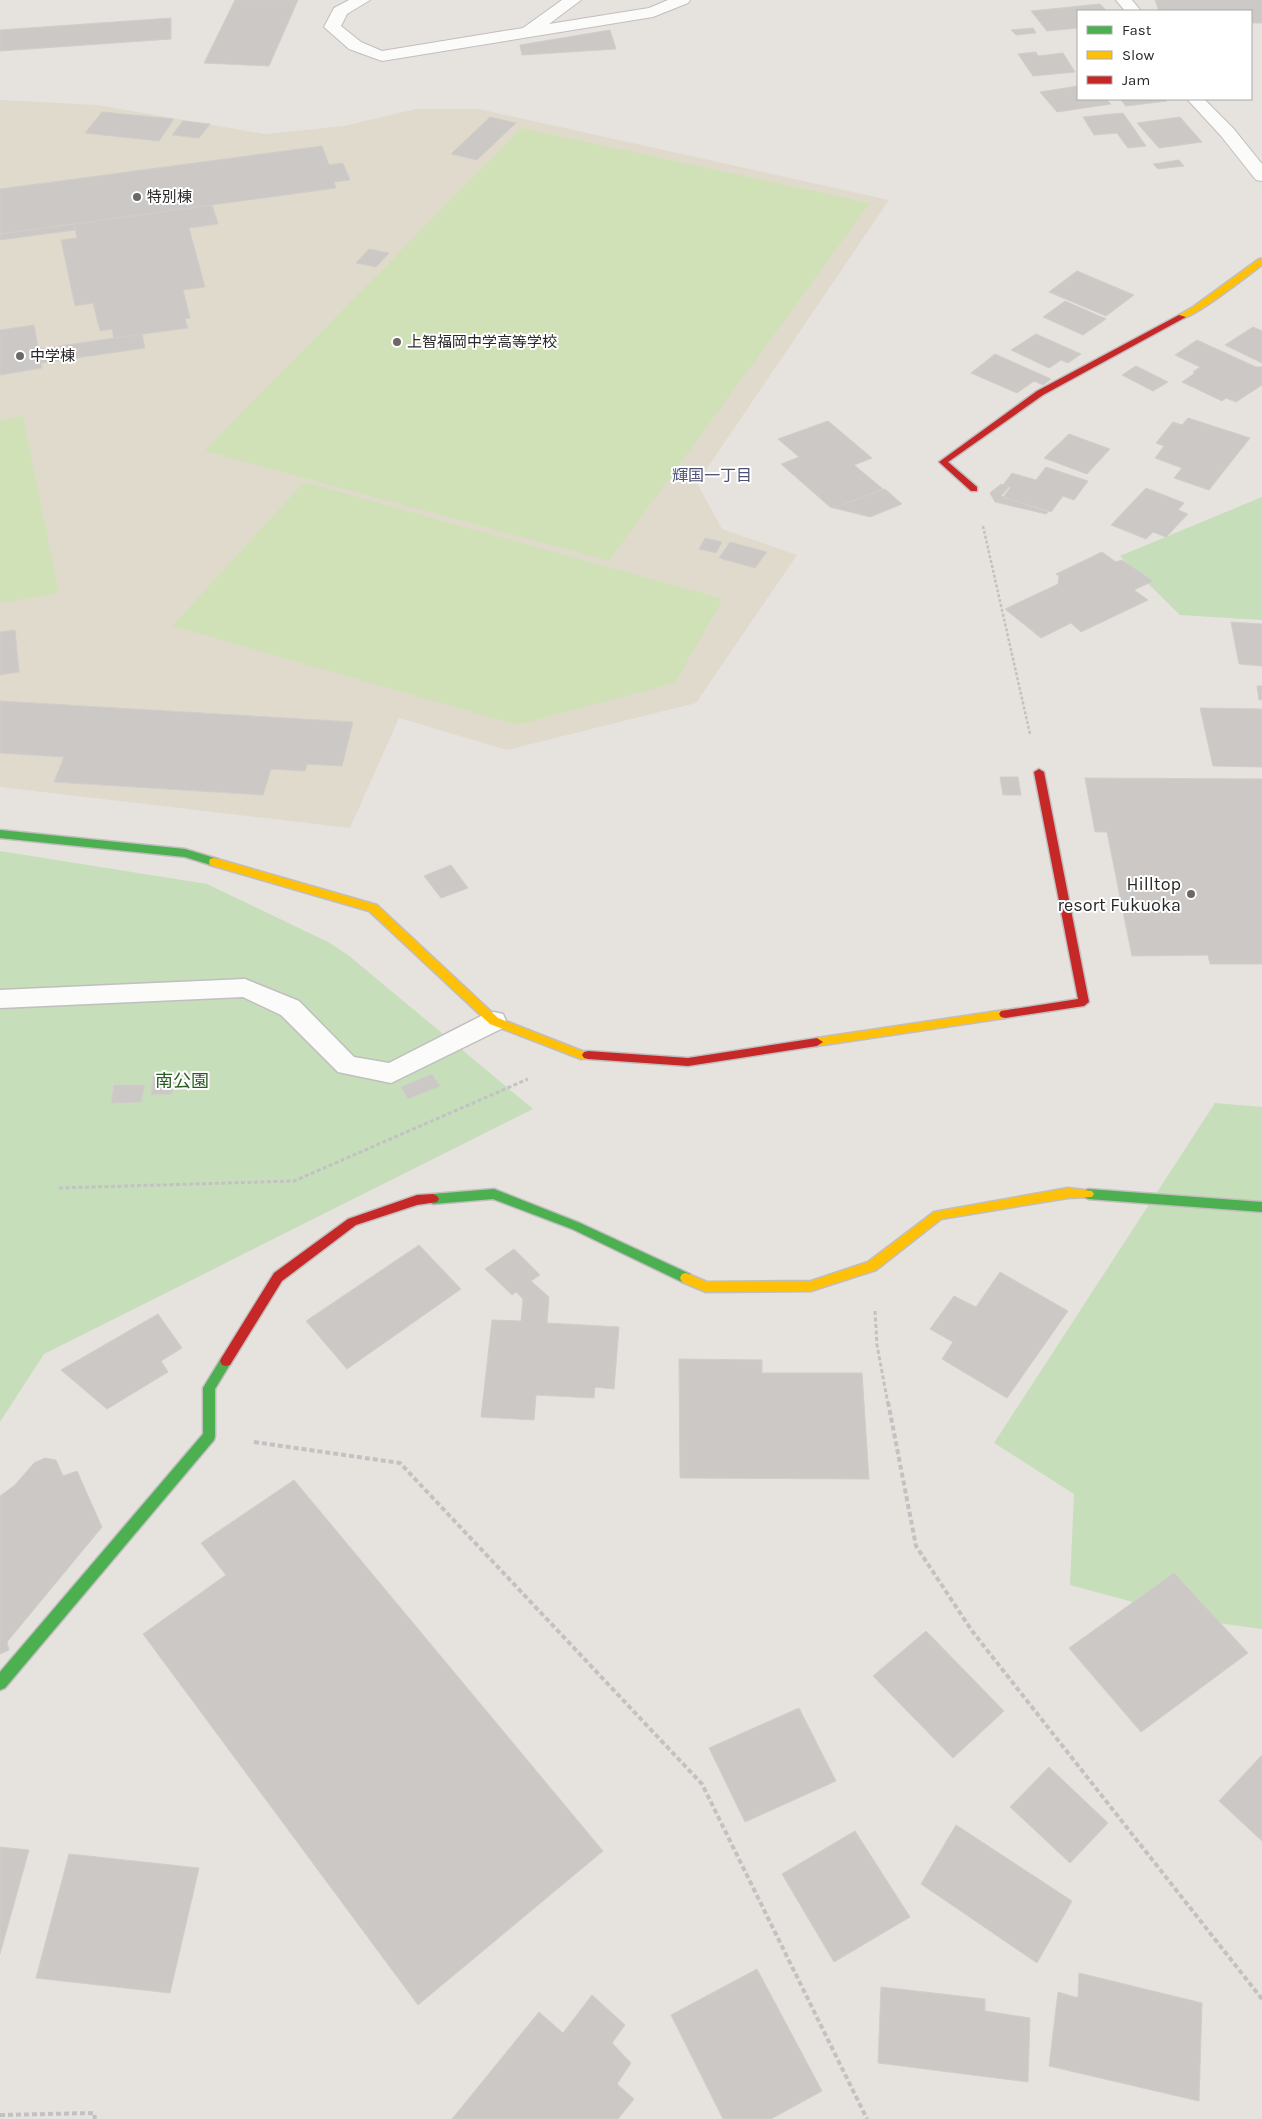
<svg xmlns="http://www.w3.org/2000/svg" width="1262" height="2119" font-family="Karla,'Noto Sans JP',sans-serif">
<rect width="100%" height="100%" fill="#e6e2de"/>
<path fill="#e0dacd" d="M0,100L97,105L265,134L344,126L416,109H479L889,200L697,483L722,529L797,555L696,703L507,750L399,718L350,828L0,787Z"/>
<path fill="#c7deba" d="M1262,497V620L1180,615L1120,556Z
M0,851L207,884L328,942L348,955L533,1109L44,1354L0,1422Z
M1215,1103L1262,1107V1629L1203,1621L1070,1585L1074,1494L994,1443Z"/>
<path fill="#d0e1b8" d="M521,128L870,203L609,561L204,451Z
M23,416L59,593L0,603V420Z
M304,482L723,599L675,683L517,725L172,626Z"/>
<path fill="#cbc8c5" stroke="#d1ceca" d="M235,0H298L269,66L204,63Z
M1155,0H1262V23H1251V11H1159Z
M1100,4L1107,11H1078V28L1047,31L1031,11Z
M171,18V39L0,51V30Z
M1033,28L1036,33L1016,35L1011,30Z
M610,30L616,49L522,55L520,45Z
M1036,52L1038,56L1063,53L1075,72L1033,76L1018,54Z
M1078,86V99H1106L1111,104L1057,112L1040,92Z
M1120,99H1165L1167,101L1126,106Z
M102,112L174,119L159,141L85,133Z
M1123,113L1146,146L1128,148L1117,133L1094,135L1083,117Z
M490,117L516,123L477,160L451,154Z
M1180,117L1202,142L1159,148L1137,123Z
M183,121L210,124L199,138L172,135Z
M322,146L329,165L343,163L350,180L334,182L336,188L0,234V189Z
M1179,160L1184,166L1158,169L1153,164Z
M212,205L218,224L189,228L205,287L183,290L190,318L185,319L188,328L114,338L112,329L100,331L93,303L75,306L61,240L77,238L74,224Z
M74,224L75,230L0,240V234Z
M369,249L389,253L376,267L356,263Z
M1077,271L1134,295L1106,316L1049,292Z
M1065,301L1106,319L1083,335L1043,317Z
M34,325L42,368L0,375V330Z
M1253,327L1262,331V363L1225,345Z
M142,334L145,348L41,363L39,349Z
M1036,334L1081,354L1068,363L1061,360L1049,368L1011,350Z
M1197,340L1256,367H1262V385L1236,402L1226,398L1222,401L1182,382L1195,373L1193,372L1200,367L1175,355Z
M995,354L1051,379L1043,385L1034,381L1017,393L971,373Z
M1136,366L1168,382L1153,391L1122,375Z
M1188,418L1250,438L1209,490L1174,478L1182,468L1155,458L1164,446L1156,443L1173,422L1182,425Z
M828,421L872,458L854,465L883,489L834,508L830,507L781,464L799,457L778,439Z
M1069,434L1110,449L1087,474L1044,458Z
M1046,467L1088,481L1074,500L1063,496L1051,512L1003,497L1011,487L1003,485L1012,473L1036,480Z
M1001,484L1009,487L1001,496L1048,512L1046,514L995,502L990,493Z
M1146,488L1184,503L1178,510L1188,514L1166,537L1153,532L1146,539L1111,525Z
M885,489L902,504L870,517L834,508Z
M705,538L722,542L716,553L699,549Z
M730,542L767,552L755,568L719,558Z
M1102,552L1116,562L1122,560L1153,581L1134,590L1148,600L1081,632L1071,623L1041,638L1005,609L1058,584L1059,576L1056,574Z
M1231,622L1262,624V666L1239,664Z
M15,630L19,672L0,675V632Z
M1257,686H1262V700H1259Z
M0,701L353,722L342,766L307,764L305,771L271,769L263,795L54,782L64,757L0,753Z
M1200,708L1262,709V767L1213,766Z
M1000,777H1018L1021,795H1003Z
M1085,778L1262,779V964H1210L1208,955L1132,956L1107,832H1095Z
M451,865L468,888L441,898L424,876Z
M432,1074L440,1086L408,1099L401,1087Z
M153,1076H175L172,1094L151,1095Z
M114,1085H145L141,1102L111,1103Z
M419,1245L461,1289L347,1369L306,1321Z
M514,1249L540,1275L531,1281L549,1297L547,1323L619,1327L614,1389L595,1387L594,1398L536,1395L534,1420L481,1417L492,1320L521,1321L523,1299L516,1292L512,1295L485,1269Z
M1000,1272L1068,1311L1007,1398L942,1359L953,1342L930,1329L954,1296L976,1307Z
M158,1314L182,1348L161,1361L168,1372L107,1409L61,1370Z
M679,1359L762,1360V1373H862L869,1479L680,1478Z
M45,1458L56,1460L63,1476L77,1471L102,1527L7,1642L9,1650L0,1654V1496L15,1485L34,1463Z
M294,1480L603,1851L418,2005L143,1634L226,1575L201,1543Z
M1174,1573L1248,1653L1141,1732L1069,1648Z
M926,1631L1004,1711L953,1758L873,1676Z
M799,1708L836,1781L745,1822L709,1748Z
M1262,1755V1841L1219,1801Z
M1049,1767L1108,1823L1070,1863L1010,1807Z
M956,1825L1072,1901L1037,1963L921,1884Z
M855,1831L910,1917L834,1962L782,1874Z
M0,1847L29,1850L0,1954Z
M69,1854L199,1868L170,1993L36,1978Z
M757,1969L822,2091L771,2119H723L671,2015Z
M1079,1973L1202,2003L1199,2101L1049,2066L1058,1992L1078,1998Z
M881,1987L985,1999V2011L1030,2018L1028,2082L878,2063Z
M592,1995L625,2025L612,2043L631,2063L617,2084L634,2099L618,2119H452L539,2012L563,2033Z"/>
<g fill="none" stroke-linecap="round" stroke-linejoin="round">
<defs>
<path id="lane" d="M245,979L299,1001L354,1057L389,1063L485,1014L494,1012L503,1014L506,1021L503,1028L391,1083L338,1072L281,1015L243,997L0,1008V990Z"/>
<path id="street" d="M349,0H370L347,14L341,26L361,42L382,51L523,28L562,0H581L549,24L649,8L668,0H690L688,3L653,17L382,61L349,49L324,27L334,8Z
M1116,0H1132L1141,11H1125Z
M1187,99H1204L1233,128L1262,164V181L1256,180L1221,136Z"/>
<path id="fast" d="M0,830L185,849L218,859L219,862L214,866L185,857L0,838Z
M494,1189L580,1223L690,1274L692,1278L690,1282L686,1283L682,1282L572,1229L493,1199L433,1204L429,1202L427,1199L429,1196L433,1194Z
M1088,1189L1262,1202V1212L1088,1199L1084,1197L1082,1194L1084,1191Z
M226,1356L230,1357L232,1361L215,1389V1436L214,1440L5,1688L0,1690V1672L203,1434V1388L222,1357Z"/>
<path id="slow" d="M1259,259H1262V265C1248,275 1192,320 1179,319V315L1193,307Z
M214,858L377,905L498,1018L582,1051L592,1052L594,1055L592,1058L581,1059L490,1024L369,911L210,865L209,862L210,859Z
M1005,1010L1011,1014L1005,1018L817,1046L811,1042L817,1038Z
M1068,1188L1092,1191L1094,1194L1092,1197L1068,1198L941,1219L876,1270L811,1291L706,1292L682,1282L680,1278L682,1274L686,1273L707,1282L811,1281L868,1262L934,1212Z"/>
<path id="jam" d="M1179,315L1186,317L1043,395L948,462L977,487V491H971L939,462L1037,391Z
M1039,769L1044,772L1089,1002L1084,1006L1005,1018L1001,1017L999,1014L1001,1011L1078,999L1034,772Z
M817,1038L823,1042L817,1046L688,1066L588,1059L584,1058L582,1055L584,1052L588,1051L688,1058Z
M433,1194L437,1196L439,1199L437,1202L417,1205L356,1225L282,1281L230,1365L226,1366L222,1365L220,1361L222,1357L274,1273L348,1219L417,1195Z"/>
</defs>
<use href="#lane" stroke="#c0bebf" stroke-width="3"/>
<use href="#street" stroke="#c0bebf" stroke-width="2"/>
<use href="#fast" stroke="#c0bebf" stroke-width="3"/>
<use href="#slow" stroke="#c0bebf" stroke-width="3"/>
<use href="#jam" stroke="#c0bebf" stroke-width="3"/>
<path stroke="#c3c2c2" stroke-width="2.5" stroke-dasharray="3 2" stroke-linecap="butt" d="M983,526L1030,734"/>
<path stroke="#c3c2c2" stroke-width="3" stroke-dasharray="4 2.5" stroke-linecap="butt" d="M59,1188L294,1181L528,1079
M875,1311L877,1345L888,1404"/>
<path stroke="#c3c2c2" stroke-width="4" stroke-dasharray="5 3" stroke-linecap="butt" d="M888,1402L916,1546L972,1631L1262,1999
M254,1442L400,1463L702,1784L867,2119
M0,2115L94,2113L95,2119"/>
<use href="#lane" fill="#fbfbfa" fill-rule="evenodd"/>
<use href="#street" fill="#fbfbfa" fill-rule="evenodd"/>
<use href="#fast" fill="#4caf50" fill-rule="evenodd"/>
<use href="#slow" fill="#ffc107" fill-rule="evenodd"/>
<use href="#jam" fill="#c62828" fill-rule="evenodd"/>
</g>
<g fill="#6a6968" stroke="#fff" stroke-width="2">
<circle cx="137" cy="197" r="5"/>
<circle cx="397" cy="342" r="5"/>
<circle cx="20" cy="356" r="5"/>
<circle cx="1191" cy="894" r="5"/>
</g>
<g text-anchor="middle" stroke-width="4" stroke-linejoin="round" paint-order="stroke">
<g font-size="15" fill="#282828" stroke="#fff" text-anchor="start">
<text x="147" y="202">特別棟</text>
<text x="407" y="347">上智福岡中学高等学校</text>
<text x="30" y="361">中学棟</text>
</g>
<g font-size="16" fill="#4d5273" stroke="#fff">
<text x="712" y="481">輝国一丁目</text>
</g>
<g font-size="18" fill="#282828" stroke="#fff" text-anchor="end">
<text x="1181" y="890">Hilltop<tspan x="1181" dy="21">resort Fukuoka</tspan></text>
</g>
<g font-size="18" fill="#295c20" stroke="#fff">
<text x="182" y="1087">南公園</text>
</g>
</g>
<rect x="1077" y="10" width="175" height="90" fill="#ffffff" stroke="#a9a9a9"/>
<rect x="1087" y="26" width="25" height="8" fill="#4caf50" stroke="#a9a9a9"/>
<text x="1122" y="35" font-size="15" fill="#282828">Fast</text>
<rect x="1087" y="51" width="25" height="8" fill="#ffc107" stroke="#a9a9a9"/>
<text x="1122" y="60" font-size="15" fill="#282828">Slow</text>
<rect x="1087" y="76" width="25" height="8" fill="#c62828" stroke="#a9a9a9"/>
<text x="1122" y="85" font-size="15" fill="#282828">Jam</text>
</svg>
